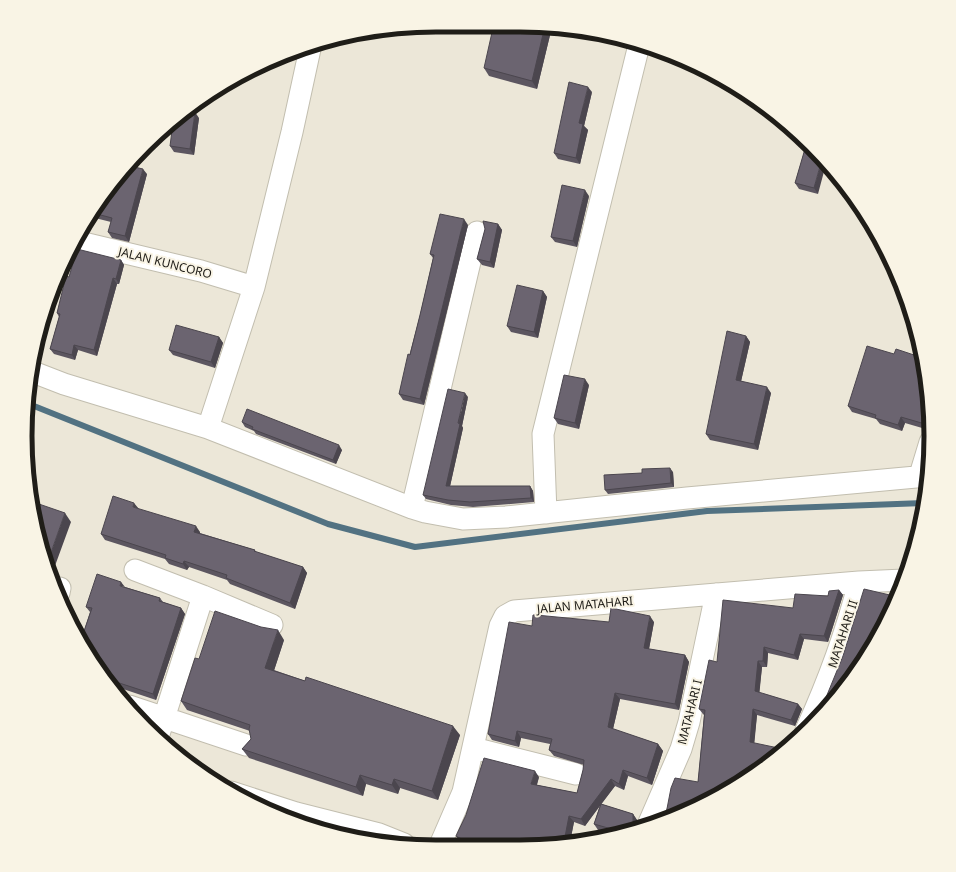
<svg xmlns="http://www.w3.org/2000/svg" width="956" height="872" font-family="'Noto Sans',sans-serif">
<rect width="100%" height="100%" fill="#ece7d8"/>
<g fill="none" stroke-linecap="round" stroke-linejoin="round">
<path stroke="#527282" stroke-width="6" d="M29,404L328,524L415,547L707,511L924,503"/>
<defs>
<path id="minor" d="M75,241L201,271L254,287
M33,372L64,384L208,428L412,508L425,512L463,519L506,517L687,498L927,476
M208,428L254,287L292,132L310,49
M920,475L930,442
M412,508L477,232
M546,513L543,434L639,45
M135,570L203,596
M59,593L60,588
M129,706L246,745
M806,730C828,682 846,633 859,582
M158,737L203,596L272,625
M473,748L576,774
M231,792L296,813L379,834L404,844
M648,825L681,749L689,722L716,594
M440,845L463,792L500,626L505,616L514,611L859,582L904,580"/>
</defs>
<use href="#minor" stroke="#c2beaf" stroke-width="23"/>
<use href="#minor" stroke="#fff" stroke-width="21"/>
</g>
<path fill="#5c5660" d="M551,31L537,89L489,76L484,68Z
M592,92L584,126L588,130L580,164L558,159L554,153Z
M758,102L773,114L762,111L758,105Z
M199,118L194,155L174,152L170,146Z
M807,142L818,194L799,189L795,183Z
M147,174L129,242L112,238L108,232L111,222L91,217L110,186Z
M589,196L577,247L555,242L551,237Z
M498,224L502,230L494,268L482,265L477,259L485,229Z
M468,225L424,405L403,400L399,394L420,315L433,258L430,254Z
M121,260L124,265L119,284H117L97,356L78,350L75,360L54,354L50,349L59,317L57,313L69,277Z
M543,291L547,297L538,338L511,332L507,326Z
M746,336L750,342L741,381L771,393L758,450L710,440L706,434Z
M219,337L223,343L215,368L173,355L169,350Z
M894,354L929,430L905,423L902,431L880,424L876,419L852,412L848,406Z
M589,385L579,429L558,424L554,418Z
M468,397L462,426L463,428L450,486H530L533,491L534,502L473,507L451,505L426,499L423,495Z
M242,422L342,450L336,464L256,434L254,431L245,427Z
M673,472L674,487L608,494L605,490L642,473Z
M138,509L200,532V533L255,550L256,552L303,567L307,573L295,609L230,584L227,580L189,567L187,570L169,564L165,559L105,540L101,534Z
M125,587L160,598L163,602L181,608L185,614L156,700L114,686L112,682L106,681L81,640L90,612L86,607Z
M839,590L843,595L828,642L804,639L798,660L768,653L767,667H762L759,693L798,704L802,709L795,726L757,715L754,742L698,782L704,715L703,714L699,709L717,662L793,608L828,596Z
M609,622H654L649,649L685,655L689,662L679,710L620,699L613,729L658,744L663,751L652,785L628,776L624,790L615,786L601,804L633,814L637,820V828L614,835L598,830L594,824L600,805L585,826L574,822L570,842L520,847L466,846L460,843L456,836L539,777L537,785L577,793L583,770L584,765L554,756L549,750L550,744L521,738L519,747L492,740L488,734L532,626Z
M284,640L274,670L460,735L438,800L400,788L398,794L366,784L363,796L249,758L242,749L251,739L250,731L187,710L181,701L199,659Z"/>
<path fill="#4b464e" d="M544,30L551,31L537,89L532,81Z
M588,87L592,92L584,126L588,130L580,164L576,158L579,123Z
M195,112L199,118L194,155L190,149Z
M822,159L826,164L818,194L814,188Z
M143,169L147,174L129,242L125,236Z
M585,190L589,196L577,247L573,241Z
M464,219L468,225L424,405L420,399Z
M498,224L502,230L494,268L490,262Z
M121,260L124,265L119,284L116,279Z
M113,278L117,284L97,356L94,350Z
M543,291L547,297L538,338L534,332Z
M746,336L750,342L740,386L736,380Z
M219,337L223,343L215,368L211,362Z
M74,345L78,350L75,360L72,355Z
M585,379L589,385L579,429L575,423Z
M767,387L771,393L758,450L754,444Z
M465,393L468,397L462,426L463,428L449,491L446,486Z
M929,411L930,426L929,430L925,424Z
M901,417L905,423L902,431L898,425Z
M339,445L342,450L336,464L333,460Z
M670,468L673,472L674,487L671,483Z
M530,486L533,491L534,502L531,498Z
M134,503L139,509L133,507Z
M65,513L71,522L52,574L48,561Z
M196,526L200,532L199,538L194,532Z
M184,561L189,567L187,570L183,564Z
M303,567L307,573L295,609L290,603Z
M121,582L125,587L120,586Z
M839,590L843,595L828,642L824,636Z
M181,608L185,614L156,700L153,694Z
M650,616L654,622L648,654L644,648Z
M278,630L284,640L272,677L265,668Z
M800,634L804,639L798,660L794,655Z
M764,647L768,653L767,667L763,661Z
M685,655L689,662L679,710L675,704Z
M758,661L762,667L759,697L755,691Z
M615,693L620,699L612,733L608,727Z
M798,704L802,709L795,726L791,720Z
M753,709L757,715L754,747L750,742Z
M453,726L460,735L438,800L432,791Z
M517,731L521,738L519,747L515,741Z
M658,744L663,751L652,785L647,778Z
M623,770L628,776L624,790L619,784Z
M535,771L539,777L535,790L531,784Z
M360,775L366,784L363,796L356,787Z
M394,779L400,788L398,794L392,785Z
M611,779L615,786L585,826L581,819Z
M633,814L637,820V828L631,830Z
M569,816L574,822L570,842L563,843Z"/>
<path fill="#6b6470" stroke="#4b464e" d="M493,28L544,30L532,81L484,68Z
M569,82L588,87L579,123L583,124L576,158L554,153Z
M758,102L764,107L758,105Z
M185,111L195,112L190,149L170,146L173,123Z
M807,142L811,146L822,159L814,188L795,183Z
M130,166L143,169L125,236L108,232L112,218L93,213L110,186Z
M562,185L585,190L573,241L551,237Z
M440,214L464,219L420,399L399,394L408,354L410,355L420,315L434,255L430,254Z
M483,221L498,224L490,262L477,259L485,229Z
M77,249L121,260L116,279L113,278L94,350L74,345L72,355L50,349L60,314L57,313L66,276L69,277Z
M517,285L543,291L534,332L507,326Z
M176,325L219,337L211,362L169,350Z
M727,331L746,336L736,380L767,387L754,444L706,434Z
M919,341L923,356L929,411L925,424L901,417L898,425L875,418L876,415L848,406L867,346L894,354L896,349L914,355Z
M564,375L585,379L575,423L554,418Z
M448,389L465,393L458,423L460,424L446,486H530L531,498L470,502L448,500L423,495Z
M247,409L339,445L333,460L252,429L253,427L242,422Z
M670,468L671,483L605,490L604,475L642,473V469Z
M113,496L134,503L133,507L196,526L194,532L255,550L254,551L303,567L290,603L226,578L227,575L184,561L183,564L165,558L166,555L101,534Z
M36,503L65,513L48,561L33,516V512Z
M97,574L121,582L120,586L160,598L159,601L181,608L153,694L110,680L111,678L103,675L81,640L92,608L86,607Z
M896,588L901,589L900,593L862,664L818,717L843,656L864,589L894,596Z
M839,590L824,636L800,634L794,655L764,647L763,661H758L755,691L798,704L791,720L753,709L750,742L783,749L749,778L677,816L665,819L671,788L675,778L698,782L705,710L699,709L709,660L717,662L723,600L793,608L795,594L828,596L829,591Z
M611,608L650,616L644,648L685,655L675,704L615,693L608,727L658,744L647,778L623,770L619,784L611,779L581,819L569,816L564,842L563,843L520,847L475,846L456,836L466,815L484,758L535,771L531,784L577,793L583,770L584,760L549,750L552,739L517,731L515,741L488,734L509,622L532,626L533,615H536L609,622Z
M215,611L261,627L278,630L265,668L305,681L306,677L453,726L432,791L394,779L392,785L360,775L356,787L242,749L251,739L249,729L250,725L181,701L195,658L199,659Z
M601,804L633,814V824L631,830L622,832L594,824Z"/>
<g text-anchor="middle" stroke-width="4" stroke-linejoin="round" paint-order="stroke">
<g font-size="12" fill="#1f1d18" stroke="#f9f4e5">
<text transform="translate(165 263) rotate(14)" y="4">JALAN KUNCORO</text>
<text transform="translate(585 605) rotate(-5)" y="4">JALAN MATAHARI</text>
<text transform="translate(843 634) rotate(-72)" y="4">MATAHARI II</text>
<text transform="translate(690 712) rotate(-76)" y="4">MATAHARI I</text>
</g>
</g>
<path d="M0 0H956V872H0ZM436 32H520A404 404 0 0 1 924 436V436A404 404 0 0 1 520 840H436A404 404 0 0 1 32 436V436A404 404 0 0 1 436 32Z" fill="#f9f4e5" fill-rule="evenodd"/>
<path fill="none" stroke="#1f1d18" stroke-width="5" d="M436 32H520A404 404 0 0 1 924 436V436A404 404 0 0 1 520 840H436A404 404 0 0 1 32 436V436A404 404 0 0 1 436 32Z"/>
</svg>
